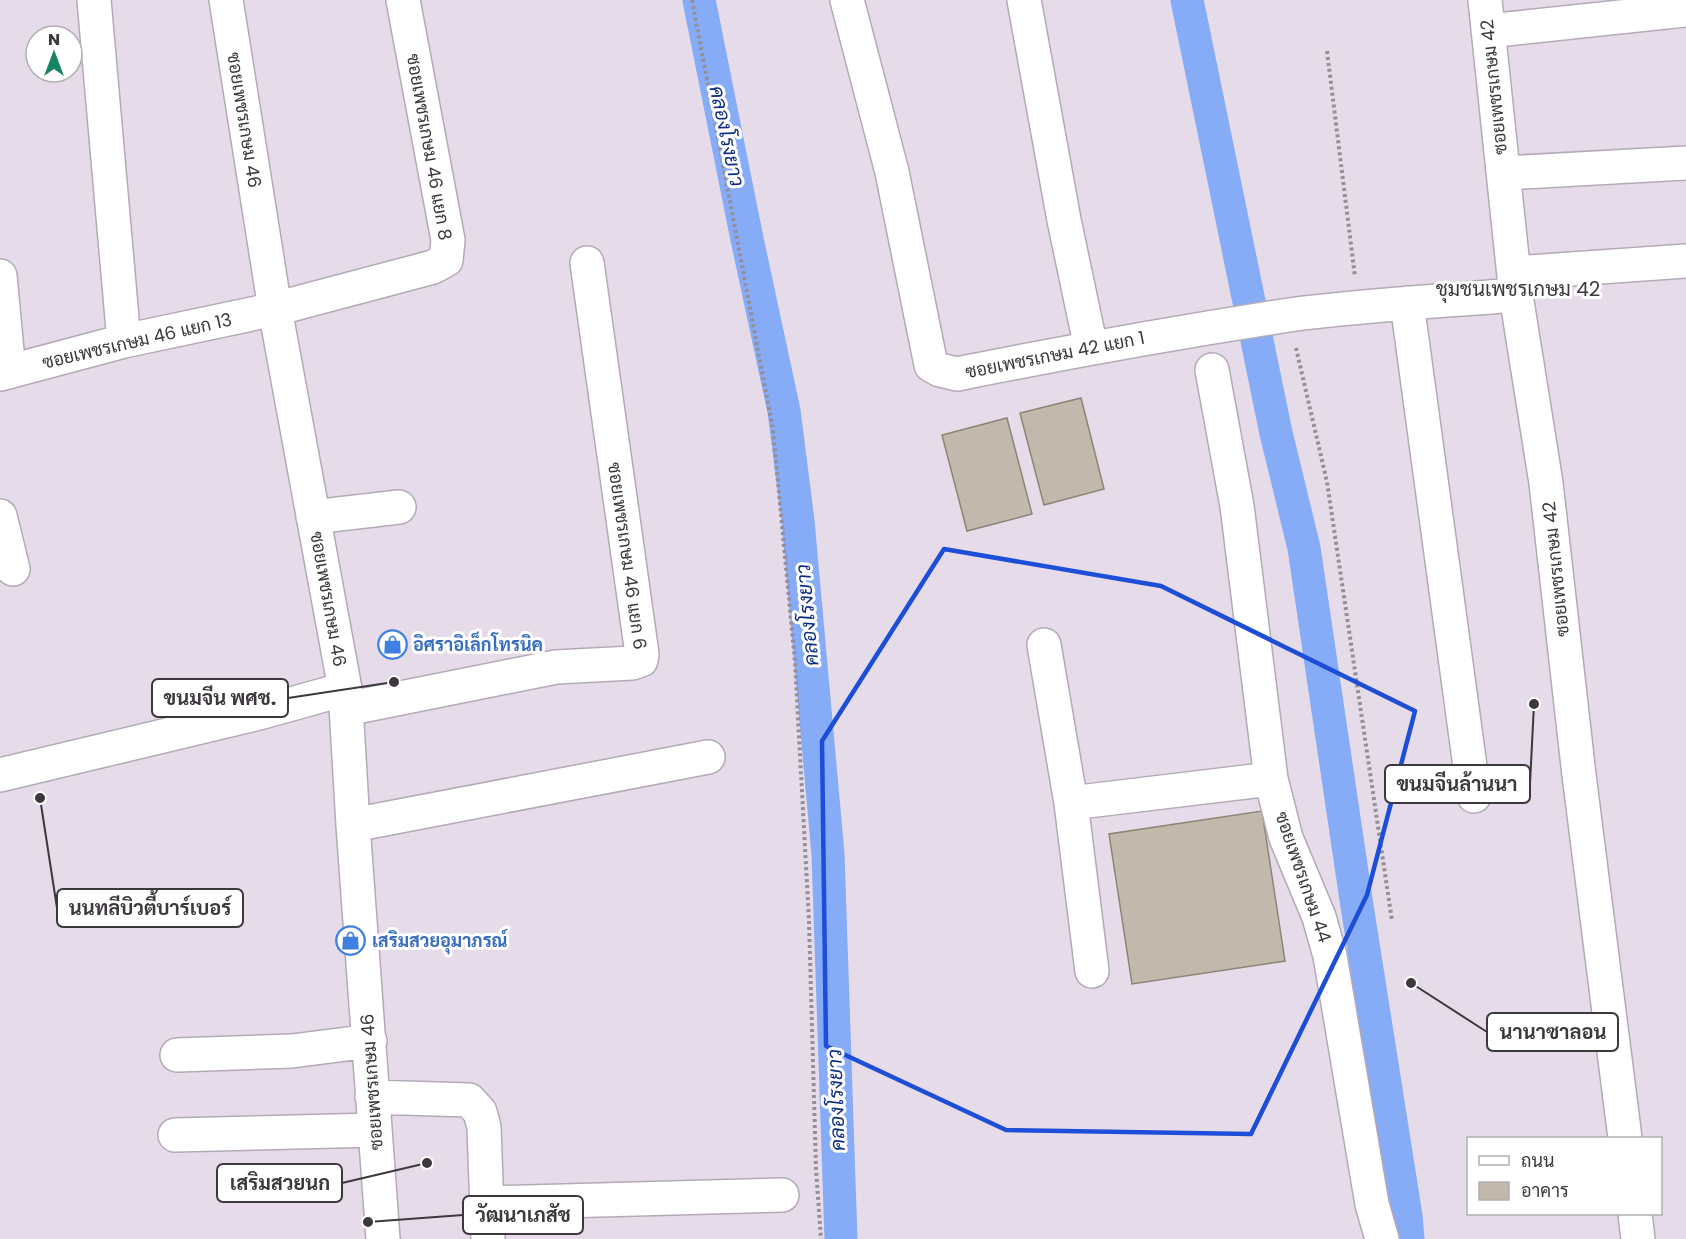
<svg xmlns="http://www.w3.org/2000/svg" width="1686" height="1239" font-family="Poppins,Sarabun,sans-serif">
<rect width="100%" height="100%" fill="#e6dbe9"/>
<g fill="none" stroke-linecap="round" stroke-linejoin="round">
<path stroke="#86abf7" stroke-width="33" d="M699,0L747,239L784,411L798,521L828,854L841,1239
M1187,0L1276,433L1304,548L1357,906L1406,1216L1408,1239"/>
</g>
<path fill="#c2b8ab" stroke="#8d8478" stroke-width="1.5" d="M1081,398L1104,489L1044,505L1020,413Z
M1007,418L1032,514L967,531L942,435Z
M1262,811L1285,961L1132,984L1109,834Z"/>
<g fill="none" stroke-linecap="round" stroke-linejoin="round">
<defs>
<path id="minor" d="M94,0L124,341
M226,0L275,309L345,689L353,825L383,1239
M847,0L892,172L931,365L940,370L957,374C1067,352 1178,332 1289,315C1364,305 1441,301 1516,295
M1024,0L1064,220L1091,348
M1485,0L1516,295L1546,483L1579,775L1625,1138
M1488,31L1686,10
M1504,173L1686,163
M1515,273L1686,261
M0,276L9,372
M1407,303L1474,796
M1212,370L1237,506L1271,779L1286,838L1319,917L1330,956L1372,1204L1382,1239
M0,374L124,341L275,309L433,267L446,260L448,240L403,0
M0,516L13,569
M313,517L399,507
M1044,645L1071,803L1092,971
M346,709L556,667L632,663L641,660L642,654L587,263
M0,775L259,713L345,689
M1071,803L1271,779
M353,825L708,757
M177,1055L292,1051L370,1041
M372,1097L469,1100L480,1112L484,1127L488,1239
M175,1135L375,1130
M487,1203L782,1195
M1635,1214L1638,1239"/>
</defs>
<use href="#minor" stroke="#b4aab7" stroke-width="36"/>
<path stroke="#968e98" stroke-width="4" stroke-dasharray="3 3" stroke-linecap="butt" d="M692,0L773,430L795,662L809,921L816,1169L821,1239
M1327,51L1355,277
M1296,348L1327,482L1392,921"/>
<use href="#minor" stroke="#fff" stroke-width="33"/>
</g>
<path fill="none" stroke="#1d4ed8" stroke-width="4.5" stroke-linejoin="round" d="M944,549L1161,586L1415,711L1367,895L1251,1134L1006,1130L826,1046L822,741Z"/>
<defs>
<symbol id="shop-ring" viewBox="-11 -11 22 22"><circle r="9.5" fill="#fff" stroke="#3f7fe0" stroke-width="1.5"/><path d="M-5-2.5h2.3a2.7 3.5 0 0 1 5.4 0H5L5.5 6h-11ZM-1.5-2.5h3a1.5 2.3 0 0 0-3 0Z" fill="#3f7fe0"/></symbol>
</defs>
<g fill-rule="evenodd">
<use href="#shop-ring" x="376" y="628" width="33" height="33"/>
<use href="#shop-ring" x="334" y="924" width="33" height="33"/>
</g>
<g text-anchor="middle" stroke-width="6" stroke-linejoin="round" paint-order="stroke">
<g font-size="18" fill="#3c383d" stroke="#fff">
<text transform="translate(1494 87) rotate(-96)" y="6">ซอยเพชรเกษม 42</text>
<text transform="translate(244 120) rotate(81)" y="6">ซอยเพชรเกษม 46</text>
<text transform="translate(429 147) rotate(80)" y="6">ซอยเพชรเกษม 46 แยก 8</text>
<text transform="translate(137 341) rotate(-13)" y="6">ซอยเพชรเกษม 46 แยก 13</text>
<text transform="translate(1055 355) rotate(-11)" y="6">ซอยเพชรเกษม 42 แยก 1</text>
<text transform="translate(627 556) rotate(82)" y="6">ซอยเพชรเกษม 46 แยก 6</text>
<text transform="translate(1556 569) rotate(-96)" y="6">ซอยเพชรเกษม 42</text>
<text transform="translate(328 599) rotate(80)" y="6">ซอยเพชรเกษม 46</text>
<text transform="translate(1303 877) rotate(71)" y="6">ซอยเพชรเกษม 44</text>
<text transform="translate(372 1082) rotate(-94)" y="6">ซอยเพชรเกษม 46</text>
</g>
<g font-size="18" font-weight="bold" fill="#366cbe" stroke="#fff" text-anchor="start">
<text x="413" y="651">อิศราอิเล็กโทรนิค</text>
<text x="372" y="947">เสริมสวยอุมาภรณ์</text>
</g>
<g font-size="20" font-style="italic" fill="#0b2d82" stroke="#fff">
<text transform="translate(727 136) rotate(78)" y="7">คลองโรงยาว</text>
<text transform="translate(807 615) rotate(-95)" y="7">คลองโรงยาว</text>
<text transform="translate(836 1100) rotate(-92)" y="7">คลองโรงยาว</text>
</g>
<g font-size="20" fill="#3c383d" stroke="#fff">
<text x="1518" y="296">ชุมชนเพชรเกษม 42</text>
</g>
</g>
<path fill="none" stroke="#3c383d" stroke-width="2" d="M394 682L288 698M1534 704L1530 784M40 798L57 908M1411 983L1487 1032M427 1163L342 1183M368 1222L463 1215"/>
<g fill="#3c383d" stroke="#fff" stroke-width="2">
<circle cx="394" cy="682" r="6"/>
<circle cx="1534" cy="704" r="6"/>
<circle cx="40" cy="798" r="6"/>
<circle cx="1411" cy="983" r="6"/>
<circle cx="427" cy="1163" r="6"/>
<circle cx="368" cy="1222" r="6"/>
</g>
<g fill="#fff" stroke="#3c383d" stroke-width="2">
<rect x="152" y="679" width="136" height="38" rx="6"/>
<rect x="1385" y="765" width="145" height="38" rx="6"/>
<rect x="57" y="889" width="186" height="38" rx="6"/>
<rect x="1487" y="1013" width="131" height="38" rx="6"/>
<rect x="217" y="1164" width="125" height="38" rx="6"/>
<rect x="463" y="1196" width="120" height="38" rx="6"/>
</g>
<g font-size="20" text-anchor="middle" font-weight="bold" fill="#3c383d">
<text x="220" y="705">ขนมจีน พศช.</text>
<text x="1457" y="791">ขนมจีนล้านนา</text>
<text x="150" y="915">นนทลีบิวตี้บาร์เบอร์</text>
<text x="1553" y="1039">นานาซาลอน</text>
<text x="280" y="1190">เสริมสวยนก</text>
<text x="523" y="1222">วัฒนาเภสัช</text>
</g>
<rect x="1467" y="1137" width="195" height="78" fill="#ffffff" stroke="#b1afb1" stroke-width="1.5"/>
<rect x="1479" y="1156" width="30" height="9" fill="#ffffff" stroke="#b1afb1" stroke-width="1.5"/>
<text x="1521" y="1167" font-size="18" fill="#3c383d">ถนน</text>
<rect x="1479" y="1182" width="30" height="18" fill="#c2b8ab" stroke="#b1afb1" stroke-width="1.5"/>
<text x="1521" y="1197" font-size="18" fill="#3c383d">อาคาร</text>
<g transform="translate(54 54)"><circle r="28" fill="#ffffff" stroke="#b1afb1" stroke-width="1.5"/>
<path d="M0-4.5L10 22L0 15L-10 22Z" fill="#168462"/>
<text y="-9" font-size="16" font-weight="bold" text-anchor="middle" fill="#3c383d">N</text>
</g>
</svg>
